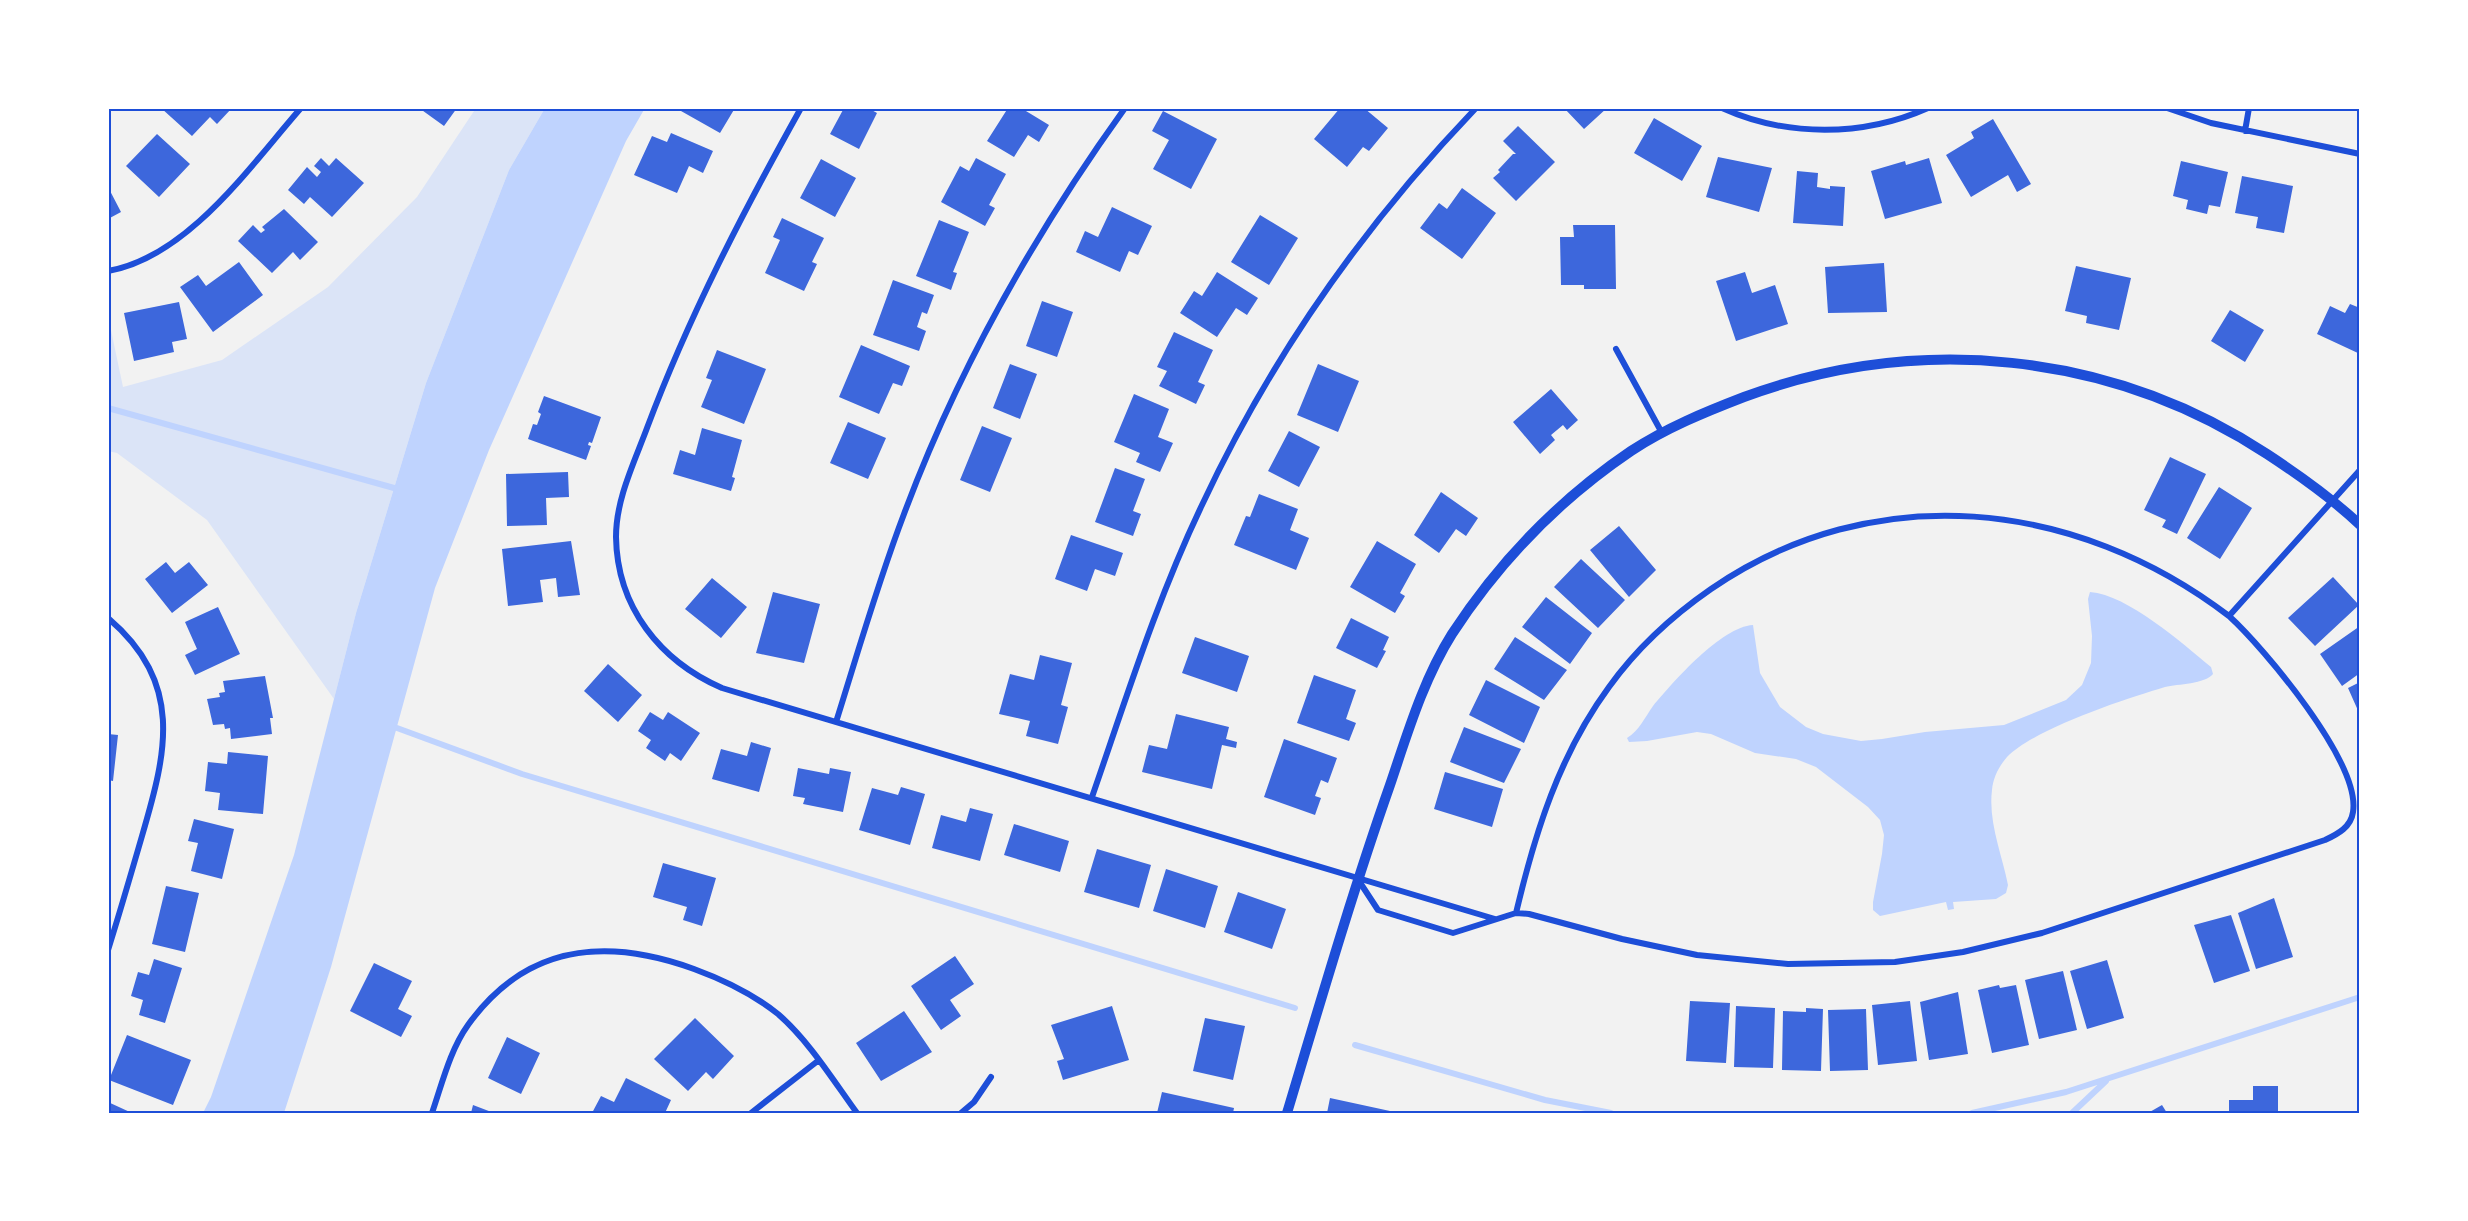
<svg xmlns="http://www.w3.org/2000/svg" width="2468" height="1221" font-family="'Fira Sans Condensed',sans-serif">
<rect width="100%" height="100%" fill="#f2f2f2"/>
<path fill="#dbe4f7" d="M476,108H545L509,170L426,383L356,613L334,699L207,520L117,453L108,451V316L123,387L222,360L328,287L417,197Z"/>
<path fill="#bfd3fe" d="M545,108H645L626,141L489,450L435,588L331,967L284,1113H203L211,1097L294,855L356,613L426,383L509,170Z
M2090,592C2128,595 2182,643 2211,667L2213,674C2205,684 2178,684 2165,687C2125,699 2036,728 2007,757C1999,766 1993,778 1992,790C1988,822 2002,854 2008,885L2006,893L1996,899L1953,902L1954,909L1948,910L1946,902L1880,916L1873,910V902L1882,854L1884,835L1880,820L1868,807L1816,767L1796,759L1755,753L1711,734L1697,732L1647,741L1629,742L1627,738C1639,731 1645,717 1653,706C1674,681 1721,627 1753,625L1760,673L1780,707L1806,727L1823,734L1861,741L1882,739L1925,732L2004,725L2066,700L2082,685L2091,663L2092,636L2088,599Z"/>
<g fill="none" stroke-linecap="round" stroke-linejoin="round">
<path stroke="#bfd3fe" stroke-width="6" d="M108,408L394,488
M397,728L522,774L1295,1008
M1355,1045L1545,1100L1611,1113
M1972,1113L2066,1092L2360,997
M2072,1113L2106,1081"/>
</g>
<path fill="#3d67dc" d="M161,108H232L217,124L210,117L192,136Z
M419,108H457L444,126Z
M683,108H735L720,133L681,111Z
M844,108H868L877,113L859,149L830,134Z
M1008,108H1021L1049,125L1039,142L1028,135L1014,157L987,141Z
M1340,108H1364L1388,128L1369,151L1363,147L1347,167L1314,139Z
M1564,108H1607L1584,129Z
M1163,111L1217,139L1191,189L1153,169L1169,140L1152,131Z
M1654,118L1702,146L1682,181L1634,153Z
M1993,119L2031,184L2017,192L2008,175L1971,197L1946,155L1974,138L1971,132Z
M1518,126L1555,162L1516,201L1493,178L1500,172L1498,170L1513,154H1516L1503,141Z
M671,133L713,151L703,173L689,166L677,193L634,175L652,136L667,142Z
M157,134L190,164L159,197L126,166Z
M1718,157L1772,168L1759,212L1706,197Z
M321,158L329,166L336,158L364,183L332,217L310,197L304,204L288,190L307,167L317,177L321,172L314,166Z
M976,158L1006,174L989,205L995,208L985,226L941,202L960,166L969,171Z
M1929,158L1942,203L1885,219L1871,171L1905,161L1906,165Z
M821,159L856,178L835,217L800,198Z
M2181,161L2228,172L2220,207L2209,205L2207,214L2186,209L2188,200L2173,196Z
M1797,171L1818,173L1817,187L1830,189V186L1845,187L1843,226L1793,223Z
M2242,176L2293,186L2284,233L2256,228L2258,217L2235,213Z
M108,187L121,212L108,219Z
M1462,188L1496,213L1462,259L1420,228L1439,203L1447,209Z
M1112,207L1152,226L1138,255L1129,251L1120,272L1076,252L1085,231L1098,237Z
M284,209L318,242L300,260L293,252L272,273L238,241L253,225L261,233L265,230L262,227Z
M1260,215L1298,238L1269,285L1231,262Z
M782,218L824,238L812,262L817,264L804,291L765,273L780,240L773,237Z
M939,220L969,232L953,272L957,273L951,290L916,276Z
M1573,225H1615L1616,289H1584V285H1561L1560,237H1574Z
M239,262L263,295L213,332L180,287L198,275L206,286Z
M1884,263L1887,312L1828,313L1825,267Z
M2076,266L2131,278L2119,330L2086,323L2087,316L2065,311Z
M1217,272L1258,298L1247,315L1236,308L1217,337L1180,313L1194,291L1202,296Z
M1745,272L1752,293L1775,285L1788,324L1736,341L1716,281Z
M893,280L934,295L927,314L922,312L917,327L926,331L919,351L873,335Z
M1042,301L1073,312L1057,357L1026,346Z
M179,302L187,339L172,342L174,352L134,361L124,313Z
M2350,304L2360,308V354L2317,334L2330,306L2345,313Z
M2230,310L2264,330L2245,362L2211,341Z
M1174,332L1213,350L1198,382L1205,385L1196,404L1159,386L1167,371L1157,367Z
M861,345L910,366L902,386L893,383L879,414L839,397Z
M717,350L766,369L744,424L701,407L712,380L706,378Z
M1010,364L1037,374L1020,419L993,408Z
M1318,364L1359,381L1338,432L1297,415Z
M1551,389L1578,420L1567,430L1563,425L1551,435L1555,440L1540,454L1513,422Z
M1134,394L1169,409L1158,437L1173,443L1160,472L1136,462L1140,453L1114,442Z
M544,396L601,417L592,443L589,442L588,445L591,446L586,460L528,439L533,424L537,425L541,414L538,412Z
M848,422L886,438L868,479L830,463Z
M982,426L1012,438L990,492L960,480Z
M702,428L742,440L732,477L735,478L731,491L673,474L680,450L695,455Z
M1289,431L1320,447L1299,487L1268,471Z
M2170,457L2206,474L2177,534L2162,527L2166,520L2144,510Z
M1115,468L1145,479L1133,511L1141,514L1133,536L1095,522Z
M568,472L569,497L546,498L547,525L507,526L506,474Z
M2219,487L2252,508L2220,559L2187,538Z
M1441,492L1478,518L1466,536L1456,529L1439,553L1414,535Z
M1259,494L1298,509L1290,530L1309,538L1296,570L1234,545L1246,516L1250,517Z
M1619,526L1656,570L1629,597L1590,550Z
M1071,535L1123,553L1115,576L1095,569L1087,591L1055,579Z
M571,541L580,595L558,597L556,578L540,580L543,602L508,606L502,549Z
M1377,541L1416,564L1400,593L1405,596L1395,613L1350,587Z
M1581,559L1625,600L1598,628L1554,587Z
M166,562L175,573L189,562L208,585L172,613L145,579Z
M2333,577L2359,605L2315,646L2288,618Z
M712,578L747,607L721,638L685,609Z
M773,592L820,604L804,663L756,653Z
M1546,597L1592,633L1570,664L1522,627Z
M218,607L240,654L195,675L185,655L197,649L185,622Z
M1351,618L1389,637L1383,650L1386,651L1377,668L1336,648Z
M2360,626V673L2342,686L2320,654Z
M1195,637L1249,656L1237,692L1182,673Z
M1515,637L1567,670L1544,700L1494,669Z
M1040,655L1072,663L1061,705L1068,707L1058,744L1026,736L1030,721L999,714L1010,674L1034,680Z
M608,664L642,695L618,722L584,691Z
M1314,675L1356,690L1346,719L1356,723L1349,741L1297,723Z
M265,676L273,718H270L272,734L231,739L230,728L225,729L224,724L213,725L207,699L220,697L219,693L225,692L223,681Z
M1486,680L1540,707L1524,743L1469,715Z
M2360,682V715L2348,688Z
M650,712L663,720L668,712L700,733L681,761L670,753L665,761L646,748L651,740L638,731Z
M1176,714L1229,727L1226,739L1237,742L1236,748L1222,745L1212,789L1142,772L1149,745L1167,749Z
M1464,727L1521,749L1504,783L1450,762Z
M108,734L118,735L113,781L108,780Z
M1284,739L1337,758L1328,783L1321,780L1315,796L1321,798L1315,815L1264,797Z
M751,742L771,748L759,792L712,779L721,749L747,756Z
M228,752L268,756L263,814L218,810L220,793L205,791L208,762L227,764Z
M798,768L829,774L830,768L851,772L843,812L803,804L805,798L793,796Z
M1445,772L1503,789L1492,827L1434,809Z
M901,787L925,794L910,845L859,830L872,788L898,795Z
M970,808L993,814L980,861L932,848L941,815L966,822Z
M194,819L234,829L222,879L191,871L198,843L188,841Z
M1014,824L1069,841L1060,872L1004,855Z
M1097,849L1151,865L1139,908L1084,892Z
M663,863L716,878L702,926L683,920L687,907L653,897Z
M1166,869L1218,886L1205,928L1153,911Z
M166,886L199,893L185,952L152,944Z
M1238,892L1286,909L1272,949L1224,932Z
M2274,898L2293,957L2256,969L2238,913Z
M2231,915L2250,971L2214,983L2194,925Z
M955,956L974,984L950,1000L961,1016L941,1030L911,986Z
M154,959L182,968L165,1023L139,1015L143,1000L131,996L138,972L149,975Z
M2107,960L2124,1018L2087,1029L2070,971Z
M374,963L412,981L398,1009L412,1016L401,1037L350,1011Z
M2063,971L2077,1030L2039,1039L2025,980Z
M1999,985L2000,988L2016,985L2029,1045L1992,1053L1978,990Z
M1958,992L1968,1054L1929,1060L1920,1002Z
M1690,1001L1730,1003L1726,1063L1686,1061Z
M1910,1001L1917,1061L1878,1065L1872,1005Z
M1112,1006L1129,1060L1063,1080L1057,1061L1064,1059L1051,1025Z
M1736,1006L1775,1008L1773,1068L1734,1067Z
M1806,1008L1823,1009L1821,1071L1782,1070L1783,1011L1806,1012Z
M1866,1009L1868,1070L1830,1071L1828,1010Z
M904,1011L932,1052L881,1081L856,1043Z
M695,1018L734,1056L713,1079L706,1072L688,1091L654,1059Z
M1205,1018L1245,1026L1233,1080L1193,1071Z
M127,1035L191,1060L173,1105L109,1080Z
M507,1037L540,1053L521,1094L488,1078Z
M626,1078L671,1100L665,1113H592L601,1096L614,1102Z
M2253,1086H2278V1113H2229V1100H2253Z
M1162,1092L1234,1108L1233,1113H1157Z
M1330,1098L1390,1111L1389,1113H1327Z
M108,1102L132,1113H108Z
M473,1105L494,1113H471Z
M2162,1105L2167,1113H2148Z"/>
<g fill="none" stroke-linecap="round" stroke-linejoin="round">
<path stroke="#1d4ed8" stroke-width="6" d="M801,108C743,212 689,316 647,428C634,463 616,499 616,537C617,607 660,661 722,688L1495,919
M1722,108C1786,137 1863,137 1928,108
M2167,108L2211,123L2360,154
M2245,131L2249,108
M108,271C188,257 250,166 301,108
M1616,349L1662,433
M108,618C184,683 167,751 142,836C131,874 120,912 108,950
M836,722C858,652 878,582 904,514C958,369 1035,233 1125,108
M1092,797C1126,699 1157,599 1202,505C1270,359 1365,224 1476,108
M1359,881L1378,910L1453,933L1516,913L1529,914L1622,939L1697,955L1788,964L1895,962L1963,952L2042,933L2325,840C2338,834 2351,827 2353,812C2361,763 2264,648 2229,616L2360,470
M1516,913C1535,833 1559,755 1609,687C1637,648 1672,616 1711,589C1874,477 2076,499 2229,616
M432,1113C442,1084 450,1050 468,1025C526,944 606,937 694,969C724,980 753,994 778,1014C809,1041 833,1080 857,1113
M751,1113L819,1060
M961,1113L974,1102L991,1077"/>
<path stroke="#1d4ed8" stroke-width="10" d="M1287,1113C1320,1003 1352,893 1390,785C1407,735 1423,680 1452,634C1499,562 1560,499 1631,451C1666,428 1705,412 1744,397C1918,333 2110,351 2267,454C2299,475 2332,498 2360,525"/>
</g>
<rect width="2468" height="1221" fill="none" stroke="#ffffff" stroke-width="219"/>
<rect x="110" y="110" width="2248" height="1002" fill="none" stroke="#1d4ed8" stroke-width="2"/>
</svg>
